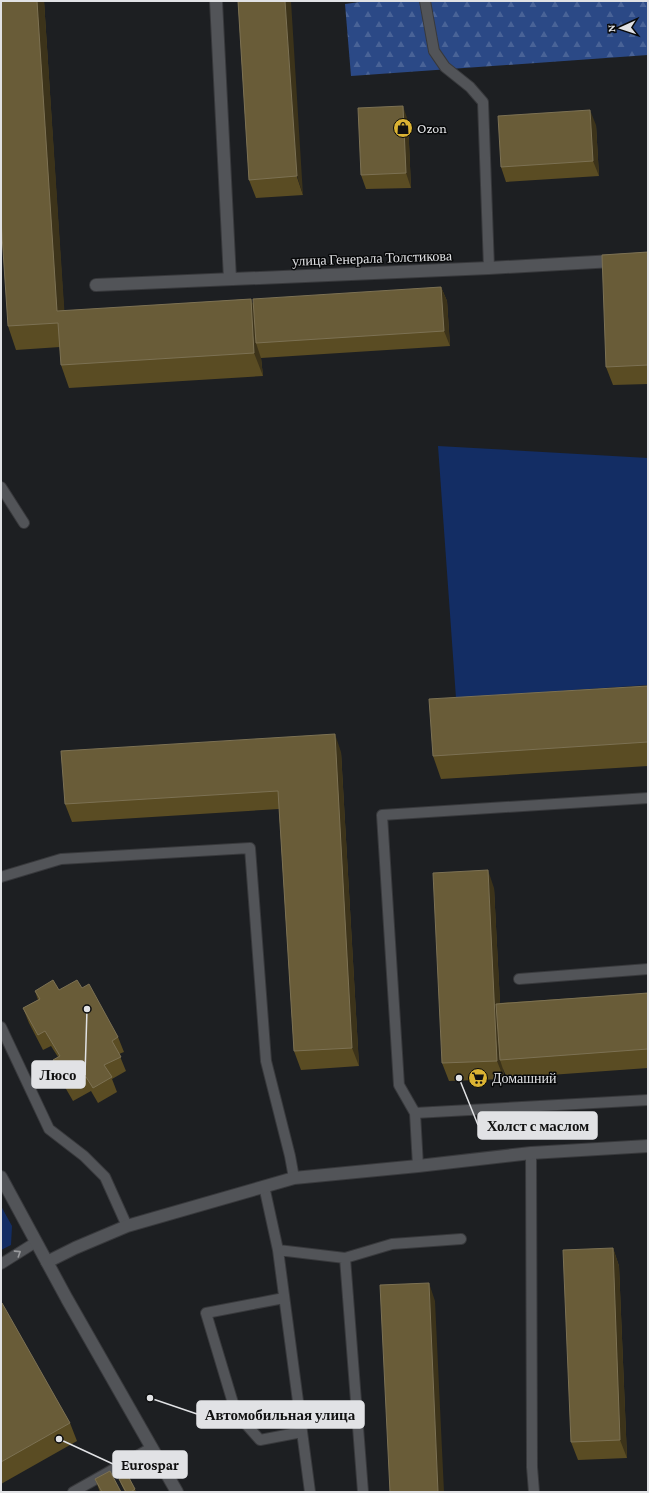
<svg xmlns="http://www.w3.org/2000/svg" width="649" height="1493" font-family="'Crimson Pro',serif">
<defs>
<pattern id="forest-firs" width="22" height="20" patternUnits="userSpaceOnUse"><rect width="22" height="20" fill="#2b4986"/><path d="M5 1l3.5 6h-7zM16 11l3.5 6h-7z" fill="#496397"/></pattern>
</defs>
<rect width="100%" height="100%" fill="#1d1f22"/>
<path fill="#132d64" d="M438,446L648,458V685L456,698Z
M1,1206L12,1226L11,1245L1,1250Z"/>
<path fill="url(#forest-firs)" d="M367,1H648V55L351,76L345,4Z"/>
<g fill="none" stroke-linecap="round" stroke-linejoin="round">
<defs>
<path id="service" d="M425,1L434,51L445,67L470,87L483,102L489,268
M1,487L24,523
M1,877L61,859L250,848L266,1061L290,1156L294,1178
M519,979L648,969
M1,1027L49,1129L84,1156L105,1177L127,1226
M415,1113L648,1100
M531,1153L532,1467L534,1492
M418,1166L415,1113L399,1085L382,815L648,798
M264,1186L278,1250L310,1492
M278,1250L345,1258L363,1492
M345,1258L392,1244L461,1239
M1,1264L36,1242
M284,1298L206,1313L236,1413L260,1440L302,1432
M73,1492L151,1448"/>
<path id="minor" d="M216,1L230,279
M96,285L489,268L648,259
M47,1262L75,1248L127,1226L294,1178L418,1166L531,1153L648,1146"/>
<path id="tertiary" d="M1,1177L67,1299L177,1492"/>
</defs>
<use href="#service" stroke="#38393c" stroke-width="12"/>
<use href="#minor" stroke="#38393c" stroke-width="14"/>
<use href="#tertiary" stroke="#38393c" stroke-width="14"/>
<use href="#service" stroke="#525458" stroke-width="10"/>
<use href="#minor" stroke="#525458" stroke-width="12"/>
<use href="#tertiary" stroke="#525458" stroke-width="12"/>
</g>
<path fill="#5a4c23" d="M1,1H44L64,311L251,299L254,308L441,287L447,301L450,346L261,358L263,376L69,388L61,365L60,347L16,350L8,326Z
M238,1L303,195L256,198L249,180Z
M408,121L411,188L366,189L361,175Z
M596,125L599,176L506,182L501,167Z
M648,252V384L613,385L606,367Z
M648,686V766L441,779L433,756Z
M341,752L359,1066L301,1070L294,1051L279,809L72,822L65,804Z
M494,888L500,1003L648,993V1068L507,1078L503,1069L504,1079L449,1081L442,1063Z
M82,988L118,1037L124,1052L119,1054L126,1071L112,1079L117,1092L98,1103L91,1091L73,1101L58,1075L53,1060L58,1057L51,1046L43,1050L29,1023L23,1008L38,1000L35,991L59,990Z
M613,1248L619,1266L627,1458L578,1460L571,1442Z
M1,1303L70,1423L77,1441L1,1484Z
M95,1479L121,1492H100Z
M119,1479L135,1489L136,1492H125L121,1484Z"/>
<path fill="#3c331a" d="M37,1H44L66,335L57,311Z
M285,1H291L303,195L297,176Z
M403,106L408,121L411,188L406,173Z
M590,110L596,125L599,176L593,161Z
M441,287L447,301L450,346L444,331Z
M251,299L259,322L256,343L261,358L263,376L254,353Z
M335,734L341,752L359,1066L352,1048Z
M488,870L494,888L503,1060H500L503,1069L504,1079L497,1061Z
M613,1248L619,1266L627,1458L620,1440Z
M429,1283L435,1301L444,1492H438Z"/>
<path fill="#695c38" stroke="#7c7153" d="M1,1H37L57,311L251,299L254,353L61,365L58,323L8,326L1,220Z
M238,1H285L297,176L249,180Z
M403,106L406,173L361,175L358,108Z
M590,110L593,161L501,167L498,116Z
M648,252V365L606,367L602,255Z
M441,287L444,331L256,343L253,299Z
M648,686V742L433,756L429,699Z
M335,734L352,1048L294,1051L278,791L65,804L61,751Z
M488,870L497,1061L442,1063L433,873Z
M53,980L59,990L77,980L82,988L89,984L118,1037L112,1041L121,1057L104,1065L112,1077L93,1088L86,1077L68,1087L53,1060L60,1056L45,1031L38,1035L23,1008L40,999L35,991Z
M648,993V1049L500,1060L496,1004Z
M613,1248L620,1440L571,1442L563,1250Z
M429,1283L438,1492H390L380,1285Z
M1,1303H2L70,1423L1,1462Z
M110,1471L121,1492H102L95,1479Z
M127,1474L135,1489L131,1492H126L119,1479Z"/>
<defs><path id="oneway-chevron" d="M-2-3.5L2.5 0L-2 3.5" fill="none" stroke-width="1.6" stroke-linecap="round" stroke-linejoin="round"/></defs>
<use stroke="#9a9b9e" href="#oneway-chevron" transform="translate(18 1253) rotate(-33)"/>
<defs>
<symbol id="shop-disc" viewBox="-11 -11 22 22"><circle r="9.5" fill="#dbb333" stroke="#08090a"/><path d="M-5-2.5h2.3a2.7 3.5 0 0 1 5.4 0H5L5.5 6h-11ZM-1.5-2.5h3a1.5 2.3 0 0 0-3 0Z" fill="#111"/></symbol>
<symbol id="supermarket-disc" viewBox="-11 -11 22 22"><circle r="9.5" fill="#dbb333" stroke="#08090a"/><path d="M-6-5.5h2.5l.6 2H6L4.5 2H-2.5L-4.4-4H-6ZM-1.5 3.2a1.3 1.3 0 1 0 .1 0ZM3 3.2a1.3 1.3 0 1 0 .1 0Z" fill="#111"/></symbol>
</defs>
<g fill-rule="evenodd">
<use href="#shop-disc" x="392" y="117" width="22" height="22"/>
<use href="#supermarket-disc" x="467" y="1067" width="22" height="22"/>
</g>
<g text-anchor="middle" stroke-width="3" stroke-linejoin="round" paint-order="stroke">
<g font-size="14" fill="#e1e2e5" stroke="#08090a" text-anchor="start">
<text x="417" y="133">Ozon</text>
<text x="492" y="1083">Домашний</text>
</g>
<g font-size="14" fill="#e1e2e5" stroke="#08090a">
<text transform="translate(372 258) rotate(-2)" y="5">улица Генерала Толстикова</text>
</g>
</g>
<path fill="none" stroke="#e1e2e5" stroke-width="1.5" d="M87 1009L85 1075M459 1078L478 1125M150 1398L197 1414M59 1439L113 1464"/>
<g fill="#e1e2e5" stroke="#08090a" stroke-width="1.5">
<circle cx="87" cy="1009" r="4"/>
<circle cx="459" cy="1078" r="4"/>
<circle cx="150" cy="1398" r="4"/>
<circle cx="59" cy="1439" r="4"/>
</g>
<g fill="#e1e2e5" stroke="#e1e2e5" stroke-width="1.5">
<rect x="32" y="1061" width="53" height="27" rx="4"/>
<rect x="478" y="1112" width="119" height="27" rx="4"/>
<rect x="197" y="1401" width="167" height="27" rx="4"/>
<rect x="113" y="1451" width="74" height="27" rx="4"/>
</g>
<g font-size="15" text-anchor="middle" font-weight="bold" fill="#111">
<text x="58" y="1080">Люсо</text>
<text x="538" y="1131">Холст с маслом</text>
<text x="280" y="1420">Автомобильная улица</text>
<text x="150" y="1470">Eurospar</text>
</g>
<rect width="649" height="1493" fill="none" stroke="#e1e2e5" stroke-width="4"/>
<g transform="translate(621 28) rotate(267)" stroke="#08090a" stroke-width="3" paint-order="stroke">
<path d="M0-3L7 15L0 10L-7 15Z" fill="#e1e2e5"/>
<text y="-6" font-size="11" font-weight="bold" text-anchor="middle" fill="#e1e2e5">N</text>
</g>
</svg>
